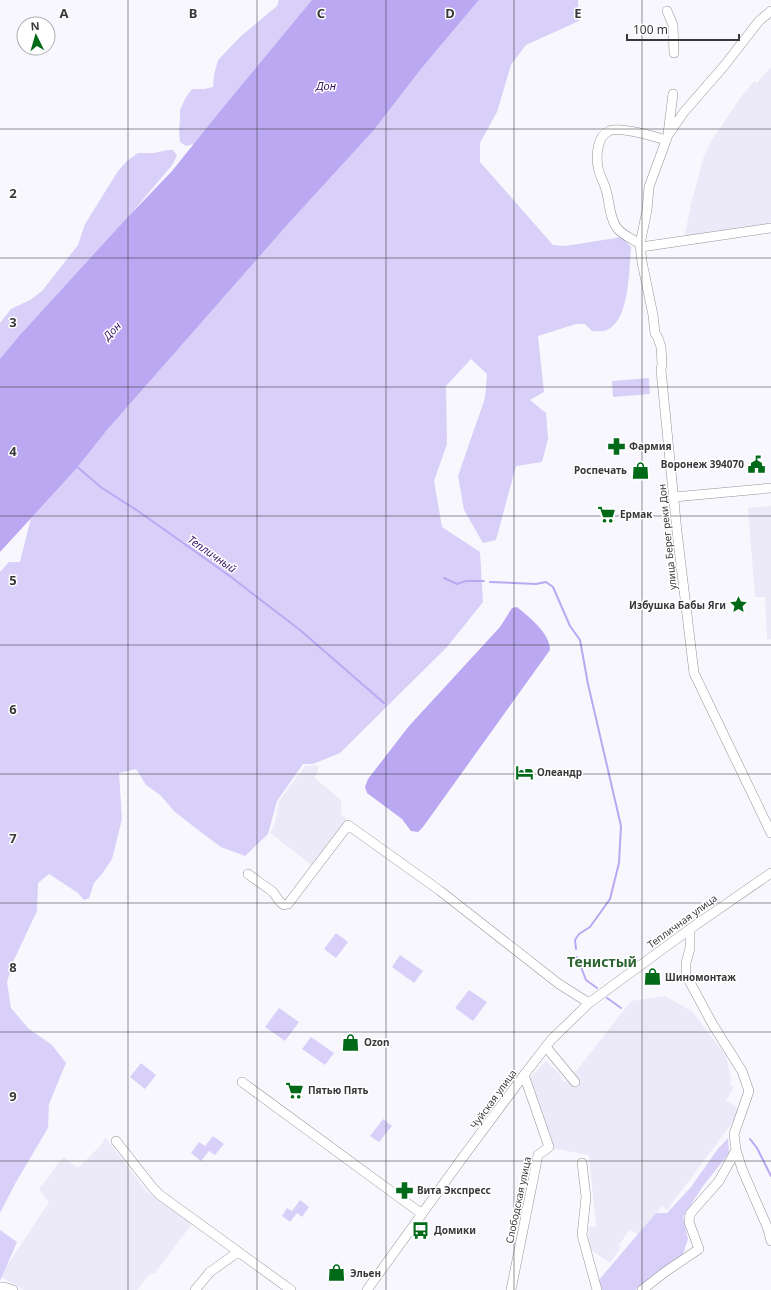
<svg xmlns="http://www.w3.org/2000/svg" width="771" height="1290" font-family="'Noto Sans',sans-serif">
<rect width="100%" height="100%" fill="#f8f7fe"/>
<path fill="#eceaf8" d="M771,67V225L684,238L692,200L704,156L712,140L741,97L754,81L757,83Z
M771,506V639L767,640L765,597H755L748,508Z
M314,765L319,766L315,778L341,800V814L347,820L313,866L270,833L275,824L279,801L305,766Z
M665,996L692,1011L726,1056L731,1078V1086L734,1087L726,1100L741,1111L667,1210L662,1206L638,1235L630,1229L619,1245L621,1247L610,1263L591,1250L588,1245L589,1227H596L589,1155L551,1148L528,1080L546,1061L560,1074L563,1082L569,1080L631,1001Z
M105,1137L147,1192L192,1224L155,1273L150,1274L137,1290H24L0,1276L49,1202L39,1189L63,1157L78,1168L103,1143Z"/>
<path fill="#d9d0f9" d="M279,0H316L197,143L186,146L180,142L179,130L180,120V110L186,97L192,89H204L213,87L214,75L218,60L241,36L277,6Z
M479,0H578L579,21L526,45L511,65L497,112L480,143V162L553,245L565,246L622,237L631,247C629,268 630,320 607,330C603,332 596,331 592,331L585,324H576L538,336L544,392L530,400L546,413L548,439L542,462L516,466L496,540L483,543L464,510L458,476L485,398L487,374L471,359L446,386L447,444L434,481L442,527L480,552L483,602L447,647L340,753L313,764H303L277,801L268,834L245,856L221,847L202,833L175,812L160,795L146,785L136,769L119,773L122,819L112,859L102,874L94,883L89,898L84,900L78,893L49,874L38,883L37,911L13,962L7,982L11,1008L29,1029L52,1045L66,1063L49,1104L48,1128L16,1182L0,1213V572L9,562H20L31,518L77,468L107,430L288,224L374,130L421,69Z
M168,150H173L177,155L173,164L63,294L0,362V323L11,309L30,300L42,291L78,245L85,224L118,171L127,161L138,153H154Z
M649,378L650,394L613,397L612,381Z
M336,933L348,942L336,958L324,949Z
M400,955L423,971L414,983L392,967Z
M469,990L487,1002L473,1021L455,1008Z
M279,1008L299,1022L285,1041L265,1027Z
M311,1037L334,1053L325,1065L302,1049Z
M141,1063L156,1075L145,1089L130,1077Z
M383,1119L392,1126L379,1142L370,1136Z
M213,1136L224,1144L215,1155L209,1151L201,1161L191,1153L199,1142L205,1146Z
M728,1138L729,1153L703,1186L683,1217L688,1239L682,1257L638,1287L636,1290H600L598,1281L656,1213H667L691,1187L717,1150Z
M300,1200L309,1207L302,1217L297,1213L290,1222L282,1216L287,1208L292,1211Z
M0,1230L17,1242L0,1281Z"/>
<path fill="#baa8f2" d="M312,0H479L421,69L374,130L288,224L107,430L77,468L0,552V359L20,335L126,219L172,171L217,115Z
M517,607C529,617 550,633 550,650L423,827L418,832L411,831L402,819L367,793L365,787L368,779L409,726L500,627L512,608Z"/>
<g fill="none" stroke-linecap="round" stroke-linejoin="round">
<path stroke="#baa8f2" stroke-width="2" d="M76,466L102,488L138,511L231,577L300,630L384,703
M444,578L457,584L466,581H484
M490,582L536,584L546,582L553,587L570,626L580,640L588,684L621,826L619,863L610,899L590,927L579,934L575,940L576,949
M577,957L586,980L597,988
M607,998L621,1008
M750,1139L757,1148L771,1176"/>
<defs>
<path id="minor" d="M667,11L673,25L674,53
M771,11L759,21L724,66L684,112L668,135L649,187L647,210L640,244L642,262L653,315L655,333L658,338L661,347L662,364L661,370L677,532L694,673L771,833
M668,134L673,94
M640,244C633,239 622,235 617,228C609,217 610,203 606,190C604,182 599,175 598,167C596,156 597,136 609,131C619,126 656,137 666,140
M641,247L771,228
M674,497L771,488
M248,874L273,892L280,902L284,905L288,904L348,825L439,890L559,984L589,1003
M690,929V948L686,963V975L713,1025L742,1071L749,1091L734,1134L736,1150L742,1169L768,1229L771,1241
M546,1047L575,1082
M242,1082L422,1214
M116,1141L153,1188L160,1195L291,1290
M582,1163L586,1197L582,1235L597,1290
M0,1287H4L13,1290
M195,1290L210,1272L238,1252
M367,1290L463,1157L524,1075L551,1040L589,1003L690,929L771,873
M511,1290L538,1155L549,1147L524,1075
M642,1290L665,1272L699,1249L689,1222L690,1214L719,1181L736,1150"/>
</defs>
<use href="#minor" stroke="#949399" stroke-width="10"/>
<use href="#minor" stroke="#fff" stroke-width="9"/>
</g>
<path fill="none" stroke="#39393b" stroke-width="1" stroke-opacity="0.55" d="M128,0V1290M257,0V1290M386,0V1290M514,0V1290M642,0V1290M0,129H771M0,258H771M0,387H771M0,516H771M0,645H771M0,774H771M0,903H771M0,1032H771M0,1161H771"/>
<defs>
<symbol id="pharmacy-bare" viewBox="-9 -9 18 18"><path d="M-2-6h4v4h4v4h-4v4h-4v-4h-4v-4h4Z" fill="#006a19" stroke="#fff" stroke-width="2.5" paint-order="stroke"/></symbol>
<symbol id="civic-bare" viewBox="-9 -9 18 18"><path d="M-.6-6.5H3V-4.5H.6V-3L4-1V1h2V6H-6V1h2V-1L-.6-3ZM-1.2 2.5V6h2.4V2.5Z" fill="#006a19" stroke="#fff" stroke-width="2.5" paint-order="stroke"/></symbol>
<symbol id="shop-bare" viewBox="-9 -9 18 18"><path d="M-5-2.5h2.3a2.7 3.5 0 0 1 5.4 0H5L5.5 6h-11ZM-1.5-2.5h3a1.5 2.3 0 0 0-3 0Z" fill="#006a19" stroke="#fff" stroke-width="2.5" paint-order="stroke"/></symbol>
<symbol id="supermarket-bare" viewBox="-9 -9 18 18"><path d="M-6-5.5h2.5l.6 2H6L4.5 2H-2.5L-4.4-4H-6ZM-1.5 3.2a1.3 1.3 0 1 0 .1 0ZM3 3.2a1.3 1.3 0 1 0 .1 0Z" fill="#006a19" stroke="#fff" stroke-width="2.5" paint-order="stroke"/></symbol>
<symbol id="sight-bare" viewBox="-9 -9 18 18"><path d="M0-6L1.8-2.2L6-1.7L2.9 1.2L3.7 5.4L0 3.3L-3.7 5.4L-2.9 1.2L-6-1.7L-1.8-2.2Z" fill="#006a19" stroke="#fff" stroke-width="2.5" paint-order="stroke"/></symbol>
<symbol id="hotel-bare" viewBox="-9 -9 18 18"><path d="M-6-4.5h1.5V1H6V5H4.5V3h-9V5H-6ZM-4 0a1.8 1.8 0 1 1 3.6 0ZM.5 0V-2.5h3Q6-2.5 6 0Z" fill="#006a19" stroke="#fff" stroke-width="2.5" paint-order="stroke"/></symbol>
<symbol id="bus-bare" viewBox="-9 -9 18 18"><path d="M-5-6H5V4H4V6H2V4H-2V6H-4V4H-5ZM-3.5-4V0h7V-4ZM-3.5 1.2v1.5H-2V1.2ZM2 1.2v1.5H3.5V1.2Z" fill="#006a19" stroke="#fff" stroke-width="2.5" paint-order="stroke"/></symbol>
</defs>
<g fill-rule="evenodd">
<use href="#pharmacy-bare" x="604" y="434" width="25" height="25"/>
<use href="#civic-bare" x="744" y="452" width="25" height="25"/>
<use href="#shop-bare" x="628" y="458" width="25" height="25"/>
<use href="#supermarket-bare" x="594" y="502" width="25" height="25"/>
<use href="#sight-bare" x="726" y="592" width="25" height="25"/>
<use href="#hotel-bare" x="512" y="760" width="25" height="25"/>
<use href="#shop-bare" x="640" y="964" width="25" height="25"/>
<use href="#shop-bare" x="338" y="1030" width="25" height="25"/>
<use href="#supermarket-bare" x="282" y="1078" width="25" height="25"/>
<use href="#pharmacy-bare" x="392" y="1178" width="25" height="25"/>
<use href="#bus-bare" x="408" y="1218" width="25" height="25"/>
<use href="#shop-bare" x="324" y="1260" width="25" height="25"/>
</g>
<g text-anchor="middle" stroke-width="3" stroke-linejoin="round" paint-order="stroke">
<g font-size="10" font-weight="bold" fill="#39393b" stroke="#fff" text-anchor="start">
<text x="629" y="450">Фармия</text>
<text x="744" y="468" text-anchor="end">Воронеж 394070</text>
<text x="627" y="474" text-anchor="end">Роспечать</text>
<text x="620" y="518">Ермак</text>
<text x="726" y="609" text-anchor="end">Избушка Бабы Яги</text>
<text x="537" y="776">Олеандр</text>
<text x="665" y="981">Шиномонтаж</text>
<text x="364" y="1046">Ozon</text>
<text x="308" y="1094">Пятью Пять</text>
<text x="417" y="1194">Вита Экспресс</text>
<text x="434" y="1234">Домики</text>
<text x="350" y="1277">Эльен</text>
</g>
<g font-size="10" fill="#39393b" stroke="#fff">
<text transform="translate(667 537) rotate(-96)" y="4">улица Берег реки Дон</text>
<text transform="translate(682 921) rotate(-36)" y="4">Тепличная улица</text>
<text transform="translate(493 1099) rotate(-54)" y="4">Чуйская улица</text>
<text transform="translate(518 1200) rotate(-78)" y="4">Слободская улица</text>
</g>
<g font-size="11" font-style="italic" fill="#371569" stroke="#fff">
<text x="326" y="90">Дон</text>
<text transform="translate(112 331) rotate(-47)" y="4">Дон</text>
<text transform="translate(212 554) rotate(35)" y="4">Тепличный</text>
</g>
<g font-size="14" font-weight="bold" fill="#2c6330" stroke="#fff">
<text x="602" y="967">Тенистый</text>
</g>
</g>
<g font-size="13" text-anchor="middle" font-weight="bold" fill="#39393b" stroke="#fff" stroke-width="3" stroke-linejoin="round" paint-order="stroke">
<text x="64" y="18">A</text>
<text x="193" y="18">B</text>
<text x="321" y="18">C</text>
<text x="450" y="18">D</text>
<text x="578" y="18">E</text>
<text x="13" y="198">2</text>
<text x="13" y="327">3</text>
<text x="13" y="456">4</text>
<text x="13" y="585">5</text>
<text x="13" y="714">6</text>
<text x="13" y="843">7</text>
<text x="13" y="972">8</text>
<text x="13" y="1101">9</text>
</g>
<g transform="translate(36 36) rotate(355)"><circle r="19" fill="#ffffff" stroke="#b0b0b1"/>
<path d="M0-3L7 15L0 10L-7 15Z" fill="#006a19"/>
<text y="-6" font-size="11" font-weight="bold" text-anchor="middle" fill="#39393b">N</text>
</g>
<path d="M627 34v6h112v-6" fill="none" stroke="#39393b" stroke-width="2"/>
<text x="633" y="34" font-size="12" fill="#39393b" stroke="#ffffff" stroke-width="3" paint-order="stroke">100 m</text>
</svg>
